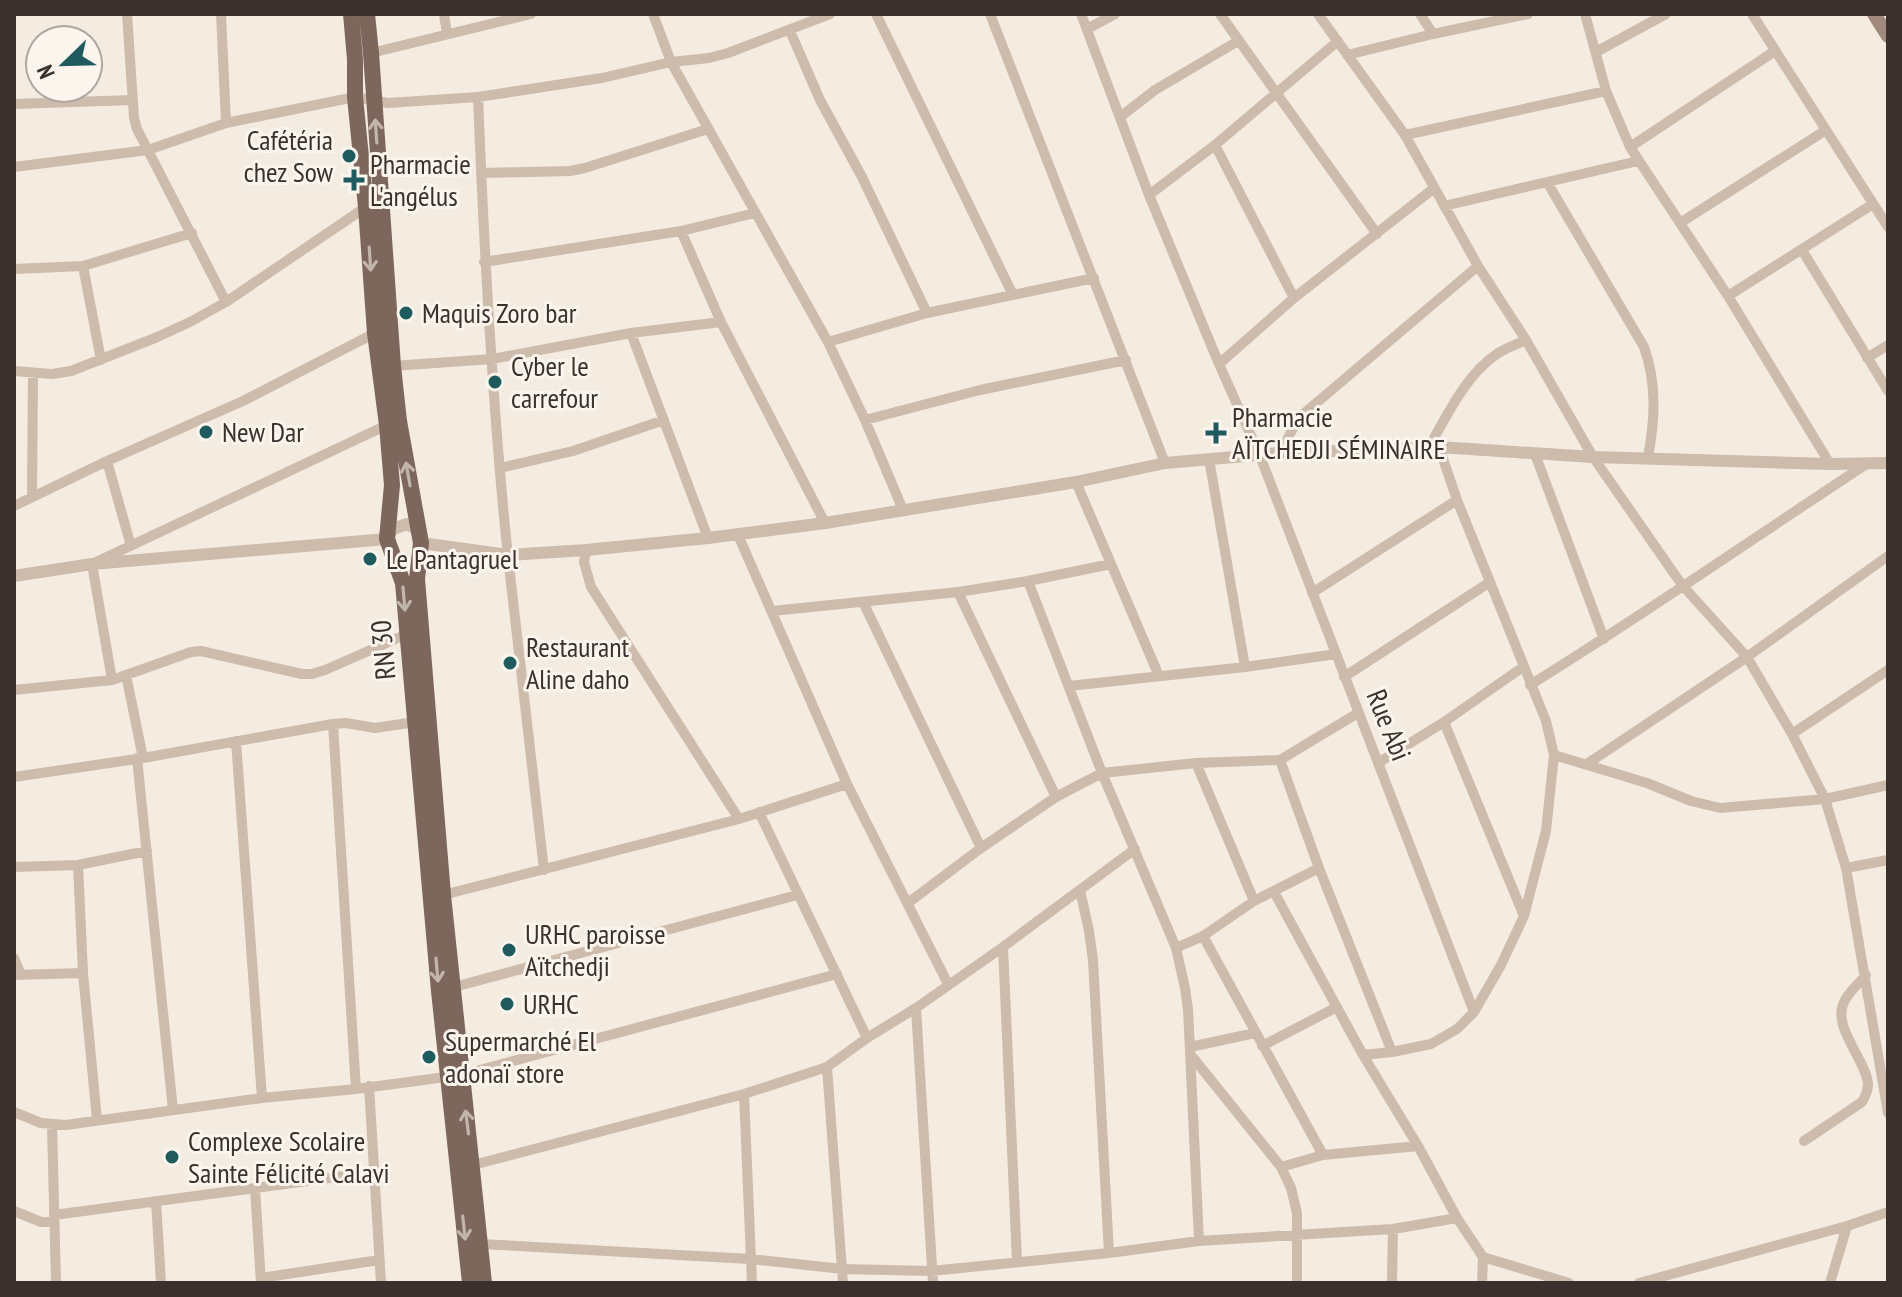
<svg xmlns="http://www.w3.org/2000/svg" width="1902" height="1297" font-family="'PT Sans Narrow',sans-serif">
<rect width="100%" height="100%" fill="#f4ebe1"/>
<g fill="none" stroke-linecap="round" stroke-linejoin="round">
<path stroke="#cdbbac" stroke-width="10" d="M127,14L134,118L137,129L226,302
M221,14L226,123
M444,14L447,34
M653,14L671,62L828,342L865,420L903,510
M876,14L1013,295
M990,14L1165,463
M1081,14L1149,195L1219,364L1260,456L1474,1012
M1220,14L1377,234
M1318,14L1405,135L1478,266L1526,340L1593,457L1682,585L1747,657L1792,734L1825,799L1846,868L1888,1113
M1420,14L1433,34
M1585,14L1606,91L1630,147L1728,296L1830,464
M1752,14L1888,227
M1087,29L1115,14
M790,31L820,100L862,177L927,313
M1596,52L1666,14
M371,53L531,14
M1347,55L1433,34L1528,14
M478,97C484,250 492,404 508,557C519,661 532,765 544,870
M14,104L133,100
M1120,117L1155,90L1238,41
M1405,135L1606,91
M1215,145L1294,298
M1630,147L1775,51
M14,167L148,150L226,123L355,97L388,103L478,97L602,78L671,62L709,58L728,53L830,14
M481,173L570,171L585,168L708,129
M1547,182L1644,347C1657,383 1655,420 1648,457
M1149,195L1215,145L1338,41
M1444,206L1638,161
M1680,223L1826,130
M681,231L721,322L825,523
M1802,250L1888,391
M484,262L681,231L755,213
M83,266L101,360
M14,269L83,266L192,233
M1728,296L1873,204
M631,333L708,538
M828,342L927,313L1094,278
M1867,358L1888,345
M1219,364L1294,298L1433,189
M393,366L492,359L631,333L721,322
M14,371L52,374L71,371L155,338L190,322L226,302L366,207
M865,420L980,390L1126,360
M1429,447C1446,417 1467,373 1497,354C1505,348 1516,345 1526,340
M1439,447L1457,500L1546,721L1554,755L1647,783L1691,801L1720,808L1825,799L1888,785
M1280,453L1298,419L1308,410L1478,266
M1535,454L1604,639
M1209,459L1245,667
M107,461L131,546
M500,468L573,451L664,420
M1076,482L1159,676
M32,497L33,373
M14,506L107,461L243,401L375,333
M738,535L847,784L948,984
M586,550L584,562L591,587L739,819
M1028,581L1102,773L1176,948L1185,988L1188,1009L1199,1241
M958,592L1056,797
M1312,593L1457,500
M863,602L981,848
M772,611L958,592L1028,581L1111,564
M126,675L143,758
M1344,677L1490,582
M112,680L92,564L387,425
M1530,685C1645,614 1755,537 1868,463
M1069,686L1245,667L1336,654
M14,690L112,680L191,652L201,651L302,674H312L325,670L407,634
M1444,722L1524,916
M333,724L356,1089
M1792,734L1888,670
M236,741L262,1098
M137,758L173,1110
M1280,760L1319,868L1392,1052
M1196,763L1254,901
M1378,763L1444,722L1523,667
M1587,764L1747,657L1888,556
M14,777L143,758L333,724L346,723L375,728L415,722
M759,812L867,1038
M78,865L83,973L97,1120
M14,867L78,865L147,851
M1846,868L1888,860
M1080,890L1089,931L1093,960L1109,1253
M1274,892L1363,1055L1418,1146L1457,1218L1483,1257L1482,1283
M443,895L739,819L847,784
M908,903L981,848L1056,797L1102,773L1196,763L1280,760L1358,713
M1203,936L1323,1155
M1003,947L1017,1261
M1176,948L1203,936L1254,901L1319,868
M14,958L21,975
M14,975L83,973
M454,987L797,895
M916,1008L933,1283
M1262,1046L1337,1007
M1190,1047L1255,1033
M1190,1054L1281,1167L1291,1188L1297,1213V1283
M1363,1055L1392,1052L1431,1044L1457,1029L1474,1012L1501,965L1524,916L1546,831L1554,755
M827,1067L843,1283
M369,1086L381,1283
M744,1094L752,1283
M14,1112L41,1123L66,1125L262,1098L356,1089L461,1075L837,974
M52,1125L56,1283
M1804,1141L1862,1102C1865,1097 1868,1090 1868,1084C1866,1059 1830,1026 1845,1000C1850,991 1859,983 1866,975
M473,1165L744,1094L827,1067L867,1038L916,1008L1003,947L1135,849
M1281,1167L1323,1155L1418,1146
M255,1188L261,1283
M156,1201L161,1283
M14,1211L41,1222H54
M54,1215L374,1172
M481,1244L750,1259L843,1269L931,1271L1109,1253L1199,1241L1393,1229L1457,1218
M1483,1257L1569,1283
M261,1278L379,1260
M1392,1283L1393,1229
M1639,1283L1847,1226L1888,1212
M1830,1283L1847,1226"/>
<path stroke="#cdbbac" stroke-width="12" d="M14,576L92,564L387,539L393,529L407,524L416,529L421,543L508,555L586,550L708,538L825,523L1076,482L1165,463L1280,453L1439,447L1593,457L1830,464L1888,463"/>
<path stroke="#a18a7d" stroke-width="14" d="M1874,14L1888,36"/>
<path stroke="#7d675c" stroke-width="16" d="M351,14L355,59V97L366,207L375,333L387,425L392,485L387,539L403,583L439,991L470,1283
M367,14L371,53L393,366L399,421L421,543L417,579L443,895L484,1283"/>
</g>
<defs><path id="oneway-shaft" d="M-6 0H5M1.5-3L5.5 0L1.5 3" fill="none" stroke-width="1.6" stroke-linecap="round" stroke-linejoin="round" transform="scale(2)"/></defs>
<g stroke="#c2b5ac">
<use href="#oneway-shaft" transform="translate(376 131) rotate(-94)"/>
<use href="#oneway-shaft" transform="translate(370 259) rotate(86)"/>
<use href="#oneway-shaft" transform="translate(408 474) rotate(-100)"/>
<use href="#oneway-shaft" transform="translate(404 599) rotate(85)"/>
<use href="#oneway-shaft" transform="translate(437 970) rotate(85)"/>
<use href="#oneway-shaft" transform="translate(467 1122) rotate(-97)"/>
<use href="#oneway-shaft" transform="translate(464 1228) rotate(84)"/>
</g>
<g fill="#1f5a5e" stroke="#fbf5ee" stroke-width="3">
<circle cx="349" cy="156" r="8"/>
<path d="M350 168h8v8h8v8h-8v8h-8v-8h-8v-8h8z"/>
<circle cx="406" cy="313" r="8"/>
<circle cx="495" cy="382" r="8"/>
<circle cx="206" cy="432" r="8"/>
<path d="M1212 421h8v8h8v8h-8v8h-8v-8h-8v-8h8z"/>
<circle cx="370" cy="559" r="8"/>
<circle cx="510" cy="663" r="8"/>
<circle cx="509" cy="950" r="8"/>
<circle cx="507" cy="1004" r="8"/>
<circle cx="429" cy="1057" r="8"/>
<circle cx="172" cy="1157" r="8"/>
</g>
<g text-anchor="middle" stroke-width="6" stroke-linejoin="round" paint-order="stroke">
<g font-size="28" fill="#3b302b" stroke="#fbf5ee" text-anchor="start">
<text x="333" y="150" text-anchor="end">Cafétéria<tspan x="333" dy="32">chez Sow</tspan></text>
<text x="370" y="174">Pharmacie<tspan x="370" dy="32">L'angélus</tspan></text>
<text x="422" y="323">Maquis Zoro bar</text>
<text x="511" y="376">Cyber le<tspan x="511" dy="32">carrefour</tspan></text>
<text x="1232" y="427">Pharmacie<tspan x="1232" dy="32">AÏTCHEDJI SÉMINAIRE</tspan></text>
<text x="222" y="442">New Dar</text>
<text x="386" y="569">Le Pantagruel</text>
<text x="526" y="657">Restaurant<tspan x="526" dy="32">Aline daho</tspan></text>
<text x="525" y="944">URHC paroisse<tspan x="525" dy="32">Aïtchedji</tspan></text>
<text x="523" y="1014">URHC</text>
<text x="445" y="1051">Supermarché El<tspan x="445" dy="32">adonaï store</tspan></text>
<text x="188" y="1151">Complexe Scolaire<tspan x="188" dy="32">Sainte Félicité Calavi</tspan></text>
</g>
<g font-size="28" fill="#3b302b" stroke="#fbf5ee">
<text transform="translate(383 650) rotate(-95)" y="10">RN 30</text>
<text transform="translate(1389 725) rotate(68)" y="10">Rue Abi</text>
</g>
</g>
<rect width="1902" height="1297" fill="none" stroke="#3b302b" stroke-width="32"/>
<g transform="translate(64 64) rotate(247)"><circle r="38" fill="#fbf5ee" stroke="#aea6a0" stroke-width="2"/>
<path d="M0-6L14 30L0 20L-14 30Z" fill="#1f5a5e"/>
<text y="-12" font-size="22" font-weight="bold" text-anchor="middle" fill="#3b302b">N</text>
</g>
</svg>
